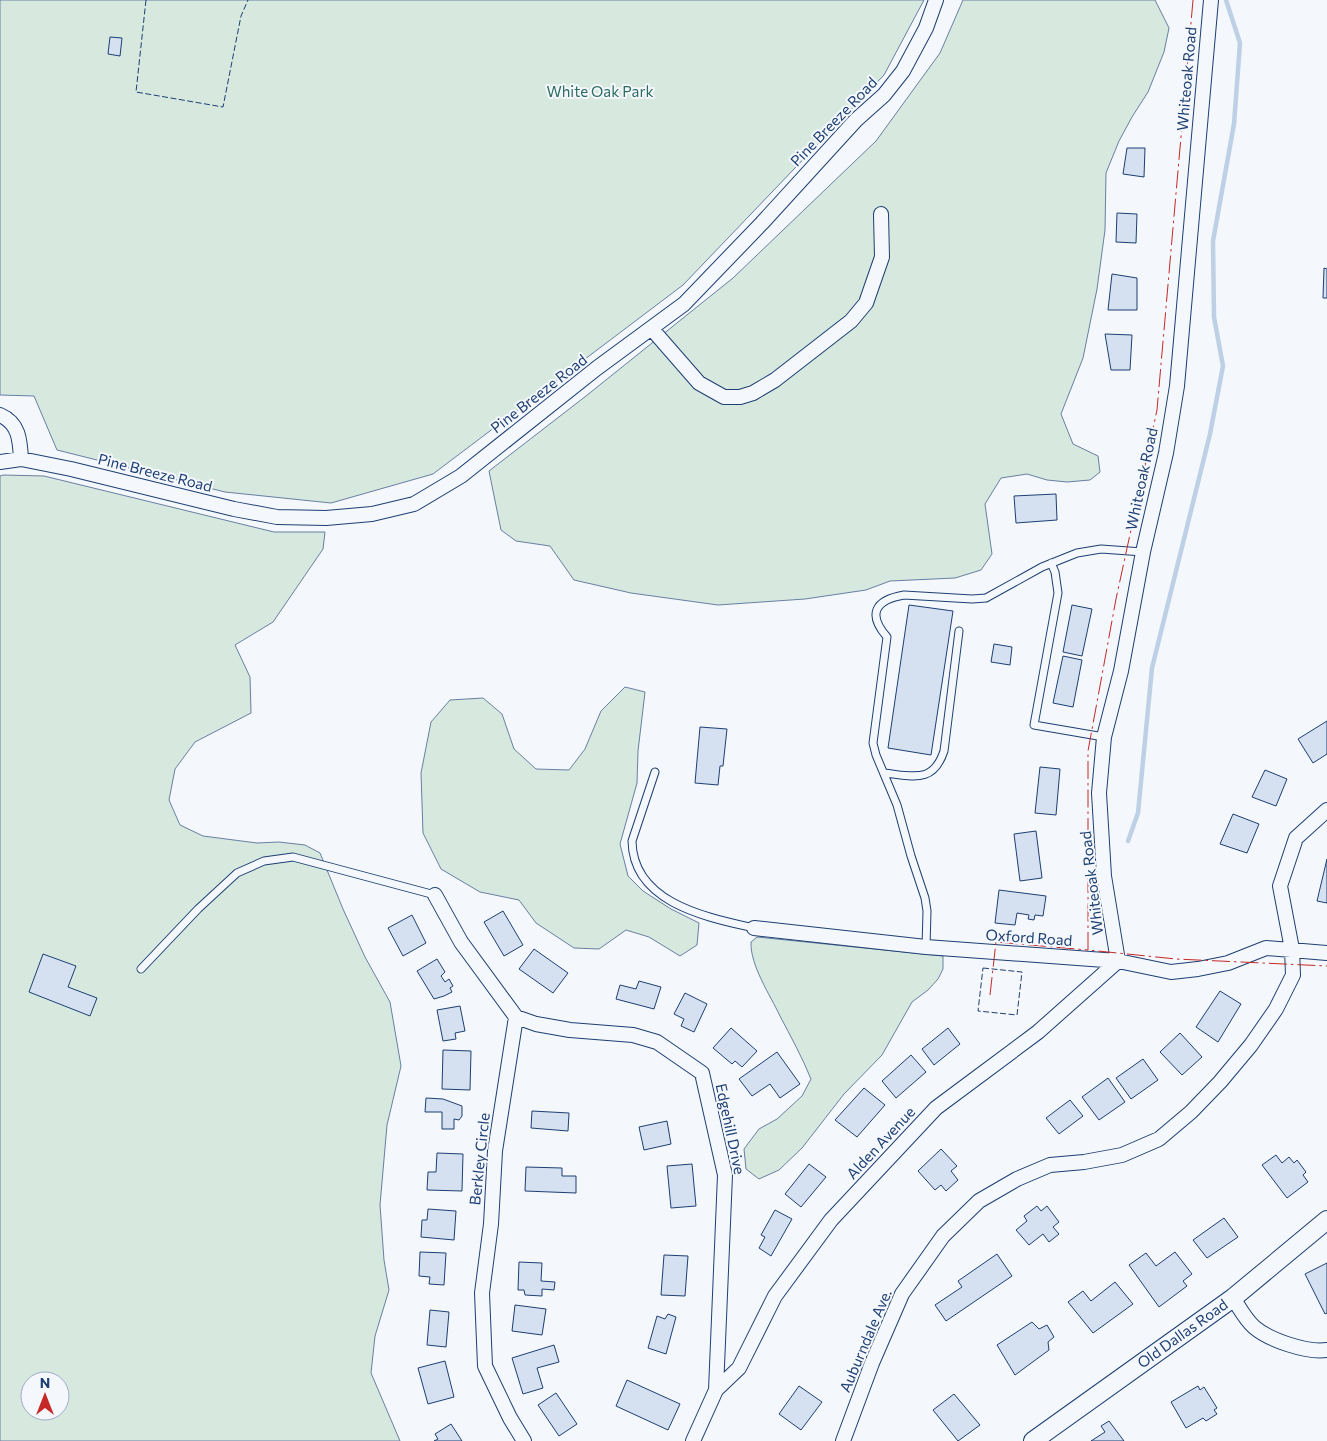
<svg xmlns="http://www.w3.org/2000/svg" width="1327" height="1441" viewBox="0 0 1327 1441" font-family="Commissioner,sans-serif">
  <rect width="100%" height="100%" fill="#f4f7fb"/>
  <!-- green -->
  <path fill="#d7e8df" stroke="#687fa3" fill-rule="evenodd" d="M0,0h924l-40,75 -201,210 -250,189 -102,29 -106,-11 -168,-42 -23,-54 -34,-1z
    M963,0h192l14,28 -5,24 -16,40 -16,25 -13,24 -13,32 -1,57 -8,59 -14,69 -22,56 12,30 25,12 2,16 -10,8 -23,2 -20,-2 -20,-6 -26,4 -16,26 7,50 -11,16 -26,8 -65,3 -24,9 -61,9 -87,6 -87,-12 -57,-13 -24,-34 -34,-5 -15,-11 -12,-59 97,-75 147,-118 143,-137 64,-88z
    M3,475l41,1 230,56h51l-2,17 -50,73 -38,23 15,32 1,36 -56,29 -20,27 -6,31 11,25 23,11 54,7 22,-1 26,3 15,8 23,56 22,48 25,45 11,64 -14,59 -7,80 4,55 5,30 -14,46 -4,37 29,68h-400v-965zM30,1381h30v30h-30z
    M625,687l20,5 -7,59 -1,32 -17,61 8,32 15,15 28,18 28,14 -2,22 -17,11 -31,-19 -23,-7 -27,19 -25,-1 -38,-25 -17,-23 -39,-8 -39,-23 -18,-36 -2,-60 10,-51 19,-22 33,-2 19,16 12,35 22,20 33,1 16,-21 16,-38z
    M757,937l186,19v13l-5,10 -10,11 -16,12 -30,53 -38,39 -42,54 -23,22 -20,9 -13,-10 -2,-20 15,-20 18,-10 25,-23 9,-17c-9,-22 -20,-42 -31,-63 -10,-21 -30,-51 -29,-74z"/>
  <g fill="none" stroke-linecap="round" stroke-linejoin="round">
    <!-- stream -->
    <path stroke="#bed0e5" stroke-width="4.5" d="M1128,841l10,-28 14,-145 58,-234 13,-68 -9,-49 -1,-76 21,-117 6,-81 -14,-43"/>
  </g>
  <!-- building -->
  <path fill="#d5e0f0" stroke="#1d3f73" d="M110,37l12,1 -2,18 -12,-2z
    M1127,148h18l-1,29 -21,-3z
    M1117,213l20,1 -1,29 -20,-1z
    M1324,268l3,1v29h-4z
    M1112,274l25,4v32h-29z
    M1105,334l27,1 -2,35h-19z
    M1056,494l1,26 -41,3 -2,-27z
    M909,605l44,6 -22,144 -43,-7z
    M1072,605l20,4 -10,47 -19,-4z
    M994,644l18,3 -2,18 -19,-3z
    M1063,656l19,4 -9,47 -20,-4z
    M1327,721v33l-14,9 -15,-24z
    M700,727l27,2 -4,37h-3l-2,19 -23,-2z
    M1040,767l20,2 -4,46 -21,-2z
    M1265,770l22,9 -11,27 -24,-9z
    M1233,814l26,10 -12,29 -27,-9z
    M1036,831l6,47 -22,3 -6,-47z
    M1327,859v44l-10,-2z
    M999,890l47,6 -3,20 -8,-1 -1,5 -6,-1 1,-4 -12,-2 -2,12 -20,-2z
    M503,911l20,34 -19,11 -20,-34z
    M412,915l14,28 -23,13 -15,-28z
    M534,949l34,24 -15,20 -34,-24z
    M43,954l33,12 -8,21 29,11 -7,18 -61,-24z
    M437,959l8,13 -4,4 4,6 4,-3 4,7 -3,2 2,4 -8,4 -10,3 -17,-28z
    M639,981l22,6 -7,22 -38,-10 4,-14 16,4z
    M1220,991l21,13 -23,38 -22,-15z
    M685,993l22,11 -13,28 -13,-6 3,-7 -10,-5z
    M460,1006l5,25 -10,2 1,6 -13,2 -6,-31z
    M731,1028l26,23 -15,16 -7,-6 -3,3 -19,-16z
    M948,1028l12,16 -26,21 -12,-16z
    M1180,1033l22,24 -20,18 -22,-23z
    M443,1050l28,1 -1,39 -28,-1z
    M777,1052l23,32 -20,14 -10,-14 -18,12 -13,-17z
    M911,1055l15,17 -30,26 -14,-17z
    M1143,1059l15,21 -27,19 -15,-21z
    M1108,1078l17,24 -26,18 -17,-23z
    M864,1088l21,17 -28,32 -22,-17z
    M426,1098l17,1 19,7v10l-3,4 -5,-1v10h-12v-17h-17z
    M1070,1100l13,16 -24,18 -13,-16z
    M532,1111l37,2 -1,18 -37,-3z
    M667,1121l4,23 -27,6 -5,-23z
    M941,1149l16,17 -6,5 7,9 -12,11 -5,-6 -6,5 -17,-19z
    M437,1153l26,1 -1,37 -35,-1 1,-18h8z
    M1276,1155l6,8 7,-6 5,6 3,-3 9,12 -3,3 5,7 -21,16 -25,-33z
    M692,1164l4,42 -25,2 -4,-42z
    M809,1164l17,13 -25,30 -16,-13z
    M526,1167l36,1v8h14v17l-51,-2z
    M1037,1206l4,5 6,-5 12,16 -6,5 6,7 -10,8 -6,-8 -14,11 -13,-15 11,-9 -3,-5z
    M428,1209l28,2 -2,29 -33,-3 1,-17h5z
    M775,1210l17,9 -21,37 -12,-8 6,-11 -4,-2z
    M1224,1218l14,19 -31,21 -14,-18z
    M420,1252l26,1 -2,32 -15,-1 1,-7 -11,-1z
    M1175,1252l17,22 -9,7 4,5 -28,21 -30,-42 17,-12 10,13z
    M997,1254l15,22 -66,45 -11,-16 27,-18 -4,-6z
    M664,1255l24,1 -3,40 -24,-1z
    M519,1262l23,1 -1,18 14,1 -1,8 -12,-1v7l-17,-1 -1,-5h-6z
    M1327,1263v50l-2,1 -20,-40z
    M1115,1282l18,22 -40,29 -25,-31 15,-11 8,10z
    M515,1305l31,4 -4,26 -30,-4z
    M430,1310l19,2 -3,35 -19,-2z
    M668,1314l8,3 -10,37 -18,-6 9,-32 8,3z
    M1032,1322l7,7 8,-4 7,12 -6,5 1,8 -34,25 -18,-30z
    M554,1345l5,17 -22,6 6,20 -20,6 -11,-36z
    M445,1361l9,36 -26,7 -10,-36z
    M627,1380l53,24 -12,26 -52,-24z
    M799,1386l23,16 -21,28 -22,-16z
    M1198,1386l2,4 4,-3 13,21 -3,2 3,4 -11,7 -3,-3 -17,10 -15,-26z
    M556,1393l21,31 -18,12 -21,-31z
    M954,1394l26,31 -22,16 -25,-31z
    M1109,1421l15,20h-33l14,-9 -4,-6z
    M451,1424l11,17h-28l4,-2 -3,-5z"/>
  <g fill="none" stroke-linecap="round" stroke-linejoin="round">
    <!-- service casing -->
    <g stroke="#1d3f73" stroke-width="9">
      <path id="service" d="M1051,563l4,9 3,21 -24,132 70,12
        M655,772l-23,69c1,62 74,76 122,87
        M884,773c29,3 49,11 60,-22l15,-120
        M926,947l1,-36 -2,-13 -14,-42 -14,-51 -21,-50 -3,-12 14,-106c-20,-23 -12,-37 17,-42l68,4 14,-1 56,-31 35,-14 24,-4 42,3
        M141,969l57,-60 39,-36 27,-12 29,-4 142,38"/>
    </g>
    <!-- minor casing -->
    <g stroke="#1d3f73" stroke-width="16">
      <path id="minor" d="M651,328l48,55 25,14h16l13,-4 22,-13 76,-59 15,-18 16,-46 -1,-43
        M0,415c19,8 20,25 21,44
        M0,462l21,-3 50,10 163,40 43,8 49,1 46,-4 42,-10 47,-28 136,-108 87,-64 78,-81 94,-103 28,-25 19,-24 23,-43 10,-28
        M435,895l26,47 55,75 -21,134 -4,73 -9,69 3,73 25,52 14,23
        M754,928l172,19 192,14 53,11 27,-3 30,-6 38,-15 61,5
        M1118,961l-14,-85 -5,-83 5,-56 17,-66 22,-119 23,-99 11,-67 34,-386
        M516,1017l20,7 34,6 63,5 24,7 45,31 23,102 -9,215 -23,51
        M1233,1298c6,9 12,21 21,29 15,13 53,26 73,23
        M716,1390l23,-22 36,-72 56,-76 105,-112 102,-76 80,-71
        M843,1441l29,-78 30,-69 41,-58 36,-35 38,-22 33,-14 34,-3 38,-7 37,-16 32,-27 29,-30 31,-37 25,-36 17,-34 -1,-26 -12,-63 16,-48 31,-28"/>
    </g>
    <!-- tertiary casing -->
    <g stroke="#1d3f73" stroke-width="20">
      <g id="tertiary">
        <path id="s1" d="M1033,1441l200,-143 94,-78"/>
      </g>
    </g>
    <!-- service -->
    <use href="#service" stroke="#f4f7fb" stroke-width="7"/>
    <!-- minor -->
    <use href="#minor" stroke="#f4f7fb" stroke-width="14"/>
    <!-- tertiary -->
    <use href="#tertiary" stroke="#f4f7fb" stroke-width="18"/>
    <!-- fence -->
    <path stroke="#1d3f73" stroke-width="1" stroke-dasharray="6 2.5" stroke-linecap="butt" d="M146,0l-10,92 87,15 18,-91 7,-16
      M983,968l39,4 -5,43 -39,-4z"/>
    <!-- power -->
    <path stroke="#c62828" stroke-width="1" stroke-dasharray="18 4 2.5 4" stroke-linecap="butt" d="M1193,0l-36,410 -41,189 -28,152v199l88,9 151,7
      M990,995l6,-53 92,8"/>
  </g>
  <g text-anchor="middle" stroke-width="4" stroke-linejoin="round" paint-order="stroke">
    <!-- street labels -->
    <g font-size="15" fill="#1d3f73" stroke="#f4f7fb">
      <text transform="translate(1187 79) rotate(-85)" y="5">Whiteoak Road</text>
      <text transform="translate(834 122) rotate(-46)" y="5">Pine Breeze Road</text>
      <text transform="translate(539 394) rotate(-38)" y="5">Pine Breeze Road</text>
      <text transform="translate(155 473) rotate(14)" y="5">Pine Breeze Road</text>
      <text transform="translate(1142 479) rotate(-78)" y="5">Whiteoak Road</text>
      <text transform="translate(1092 883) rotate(-97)" y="5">Whiteoak Road</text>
      <text transform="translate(1029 938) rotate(4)" y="5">Oxford Road</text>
      <text transform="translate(730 1129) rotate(78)" y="5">Edgehill Drive</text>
      <text transform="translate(881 1143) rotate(-47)" y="5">Alden Avenue</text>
      <text transform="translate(480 1159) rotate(-84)" y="5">Berkley Circle</text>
      <text dy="5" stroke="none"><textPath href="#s1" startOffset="184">Old Dallas Road</textPath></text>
      <text transform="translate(866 1341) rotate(-67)" y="5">Auburndale Ave.</text>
    </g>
    <!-- park labels -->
    <g font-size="15" fill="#2c6c60" stroke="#f4f7fb">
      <text x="600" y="97">White Oak Park</text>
    </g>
  </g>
  <!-- north arrow -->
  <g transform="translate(45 1396)"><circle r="24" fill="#f4f7fb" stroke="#9eadc5"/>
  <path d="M0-4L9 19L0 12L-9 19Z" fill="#c62828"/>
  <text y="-8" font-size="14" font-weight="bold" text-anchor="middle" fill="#1d3f73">N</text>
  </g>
</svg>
